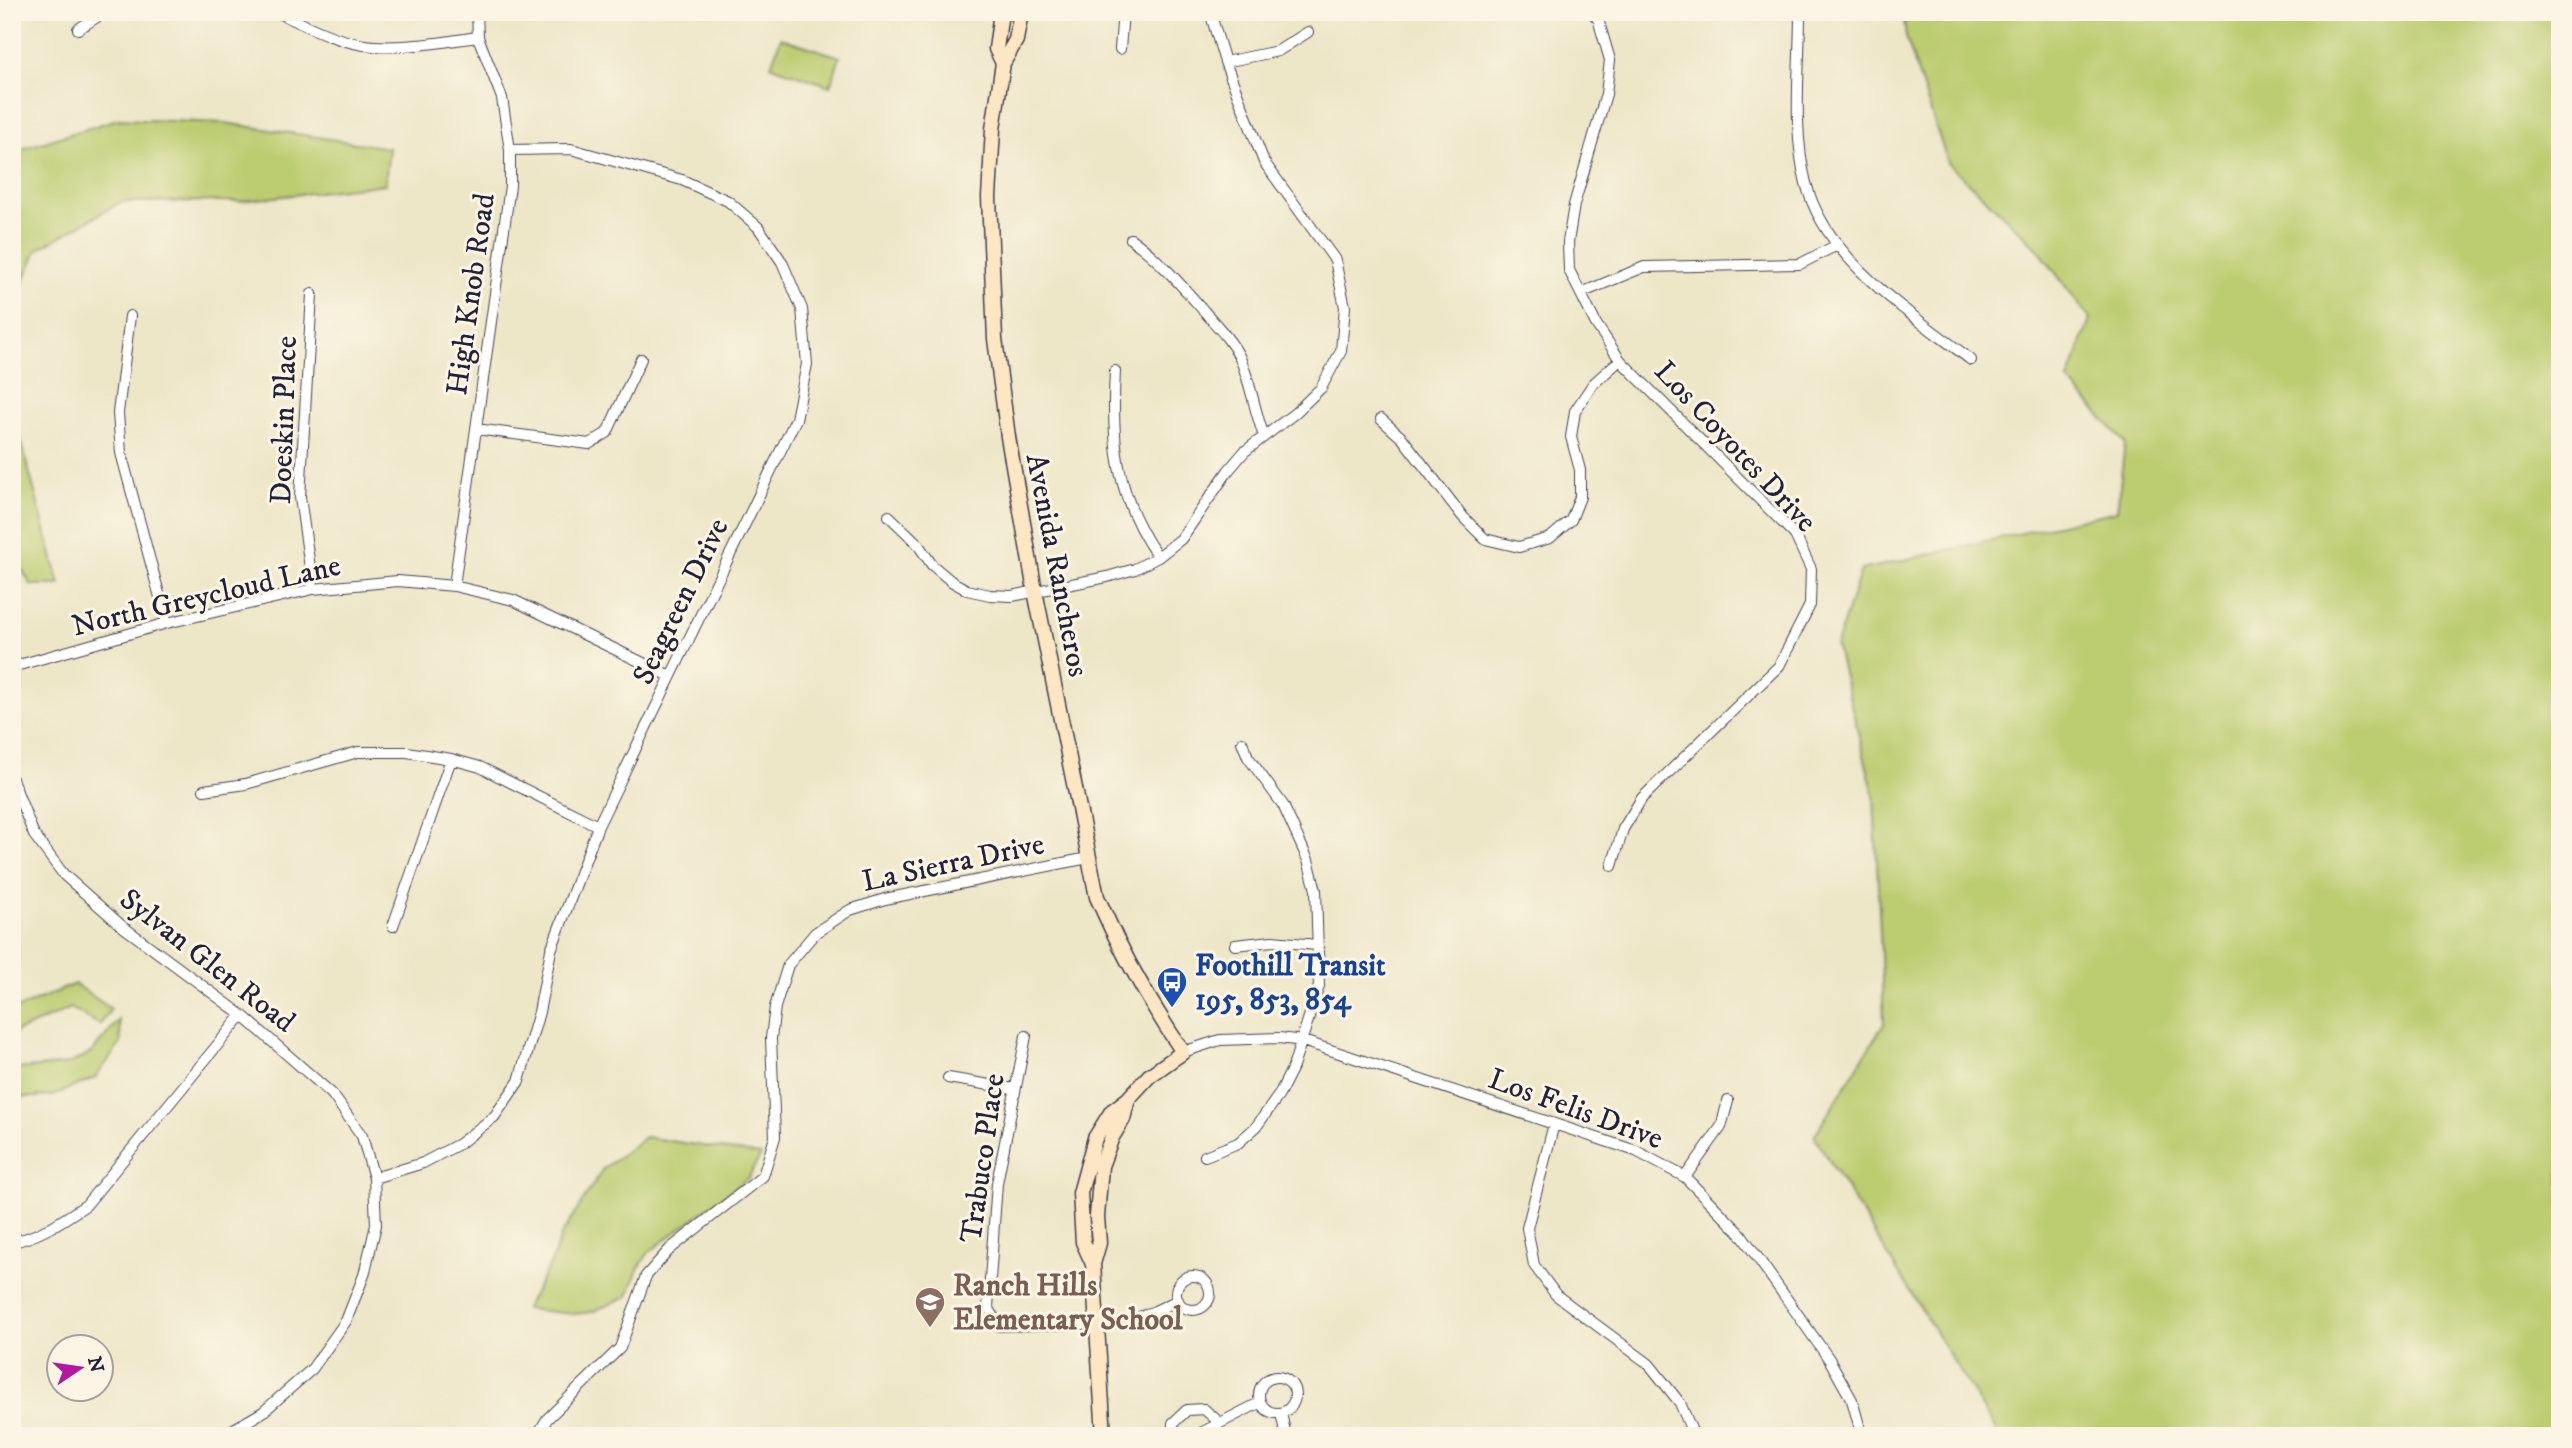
<svg xmlns="http://www.w3.org/2000/svg" width="2572" height="1448" viewBox="0 0 2572 1448" font-family="'IM FELL DW Pica',serif">
  <rect width="100%" height="100%" fill="#fcf5e5"/>
  <filter id="ink" filterUnits="userSpaceOnUse"><feTurbulence type="fractalNoise" baseFrequency=".0143" numOctaves="2"/><feDisplacementMap in="SourceGraphic" scale="14" xChannelSelector="R" yChannelSelector="G"/><feConvolveMatrix kernelMatrix="1 2 1 2 8 2 1 2 1" color-interpolation-filters="sRGB"/></filter>
  <filter id="wash" filterUnits="userSpaceOnUse"><feTurbulence type="fractalNoise" baseFrequency=".00686" numOctaves="4" result="noise"/><feDisplacementMap in="SourceGraphic" scale="28" xChannelSelector="R" yChannelSelector="G"/><feGaussianBlur stdDeviation="1.57" result="paint"/><feColorMatrix in="noise" values="0 0 0 0 0 0 0 0 0 0 0 0 0 0 0 0 0 1.4 0 .05"/><feComposite in="paint" operator="in"/></filter>
  <g filter="url(#wash)">
    <rect width="100%" height="100%" fill="#ede6c7"/>
    <!-- green -->
    <path fill="#bccc6f" stroke="#6f7755" stroke-width="2" d="M1903,12h657v1424h-564v-6l-182,-294 70,-112 -10,-229 -38,-150 25,-75 256,-59 8,-68 -57,-63 22,-61 -53,-71 -89,-85 -42,-126z
      M781,38l59,19 -10,29 -59,-20z
      M118,119l107,4 164,25 -4,36 -143,17 -121,1 -84,48 -25,58v-156z
      M12,408l48,177h-29l-19,-33z
      M75,984l36,25 -11,16 -29,-17 -59,26v-23z
      M119,1020l2,23 -26,35 -43,18 -40,2v-32l5,3 52,-5 23,-12z
      M645,1137l116,18 -12,22 -100,75 -11,17 -10,27 -36,16 -18,2 -49,-5 26,-46 10,-27 42,-67z"/>
  </g>
  <g filter="url(#ink)">
    <g fill="none" stroke-linecap="round" stroke-linejoin="round">
      <!-- minor casing -->
      <g stroke="#403f50" stroke-width="12">
        <path id="minor" d="M277,12c30,14 64,32 97,34 35,2 69,-4 104,-9
          M1592,12l6,7 12,41 -4,34 -32,111 -6,37 1,28 27,54 24,36 175,175 16,34 -1,36 -31,61 -137,132 -19,31 -11,37
          M1800,12c0,56 -8,117 6,171 19,77 106,131 165,177
          M78,29l27,-17
          M1120,49l3,-37
          M1225,62l53,-11 30,-19
          M1131,239c28,20 50,46 73,72 13,15 27,29 36,47 11,25 14,52 24,78
          M1581,293l63,-26 156,-3 37,-19
          M312,294l-12,203 13,92
          M130,316l-12,97 3,40 46,170
          M1115,371c-4,71 1,126 43,186
          M1381,419l22,20 60,78 22,22 34,8 31,-9 21,-18 9,-23v-27l-9,-33 4,-26 18,-27 27,-24
          M476,429l113,15 18,-11 34,-74
          M889,516l28,27 15,22 19,16 16,9 23,5 22,1 95,-19 28,-8 23,-12 23,-18 47,-68 16,-19 51,-39 26,-25 20,-37 4,-44 -10,-47 -71,-98 -39,-100 -15,-50
          M454,586l56,-400v-36l-8,-52 -24,-61 -1,-25
          M12,667l155,-44 146,-34 85,-8 56,5 59,14 157,76
          M12,779l22,56 30,40 58,51 120,89 90,79 30,42 12,42 2,47 -12,50 -18,46 -34,48 -49,43 -41,24
          M204,790l42,-6 112,-32h49l44,7 29,8 118,59
          M393,926l58,-167
          M1235,945l37,-4 45,4
          M1026,1036l-29,147 -9,124 11,19 124,-3 32,-12 23,-11
          M1183,1052l37,-12 59,-2 24,3 333,110 49,26 56,57 88,125 23,41 10,36
          M948,1078l66,11
          M1554,1124l-27,104 7,37 22,30 93,69 31,39 14,33
          M1205,1156l33,-13 18,-16 23,-32 14,-28 26,-81 -3,-96 -8,-30 -25,-55 -35,-48 -6,-15
          M1685,1177l36,-50 7,-26
          M374,1178l49,-15 36,-19 35,-27 25,-36 20,-69 12,-62 47,-124 198,-407 11,-55 -5,-55 -20,-47 -24,-35 -30,-26 -46,-21 -111,-31 -61,1
          M12,1242c28,-5 51,-22 74,-37l156,-190
          M1176 1293a17 17 0 1 1 34 0a17 17 0 1 1-34 0Z
          M1259 1395a18 18 0 1 1 36 0a18 18 0 1 1-36 0Z
          M1281,1413l5,23
          M537,1436l10,-17 73,-71 26,-72 24,-27 93,-73 12,-39 -4,-99 4,-31 13,-42 27,-32 35,-23 35,-11 203,-41
          M1173,1436v-13l14,-13 17,-1 15,13
          M1195,1436l64,-33"/>
      </g>
      <!-- secondary casing -->
      <g stroke="#403f50" stroke-width="17">
        <path id="secondary" d="M1001,12l-5,37 7,14
          M1021,12l-5,28 -13,23 -10,66 -4,68 6,142 13,98 27,154 62,306c24,55 52,105 86,155l-34,24 -21,23 -16,12 -17,27 -15,55 3,49 10,22
          M1104,1436l-11,-172 6,-21 -2,-26 4,-51 11,-29 11,-18 5,-20"/>
      </g>
      <!-- minor -->
      <use href="#minor" stroke="#fff" stroke-width="10"/>
      <!-- secondary -->
      <use href="#secondary" stroke="#fce6c4" stroke-width="14"/>
    </g>
  </g>
  <!-- icons -->
  <defs>
    <g id="bus-pin" transform="scale(1.575)"><path d="M0 17L-7.5 6A9.5 9.5 0 1 1 7.5 6Z" fill="#1a4fb4" stroke="#fcf5e5"/><path d="M-5-6H5V4H4V6H2V4H-2V6H-4V4H-5ZM-3.5-4V0h7V-4ZM-3.5 1.2v1.5H-2V1.2ZM2 1.2v1.5H3.5V1.2Z" fill="#fff"/></g>
    <g id="school-pin" transform="scale(1.575)"><path d="M0 17L-7.5 6A9.5 9.5 0 1 1 7.5 6Z" fill="#8d6e63" stroke="#fcf5e5"/><path d="M0-5L7-2L0 1L-7-2ZM-4 1L0 2.5L4 1V4Q0 6-4 4Z" fill="#fff"/></g>
  </defs>
  <g fill-rule="evenodd">
    <use href="#bus-pin" x="1172" y="982"/>
    <use href="#school-pin" x="930" y="1302"/>
  </g>
  <g text-anchor="middle" stroke-width="6" stroke-linejoin="round" paint-order="stroke">
    <!-- street labels -->
    <g font-size="30" fill="#22223b" stroke="#fcf5e5">
      <text transform="translate(470 294) rotate(-82)" y="10">High Knob Road</text>
      <text transform="translate(283 420) rotate(-88)" y="10">Doeskin Place</text>
      <text transform="translate(1736 446) rotate(47)" y="10">Los Coyotes Drive</text>
      <text transform="translate(1058 565) rotate(79)" y="10">Avenida Rancheros</text>
      <text transform="translate(206 595) rotate(-13)" y="10">North Greycloud Lane</text>
      <text transform="translate(680 601) rotate(-64)" y="10">Seagreen Drive</text>
      <text transform="translate(953 862) rotate(-12)" y="10">La Sierra Drive</text>
      <text transform="translate(208 960) rotate(38)" y="10">Sylvan Glen Road</text>
      <text transform="translate(1576 1108) rotate(20)" y="10">Los Felis Drive</text>
      <text transform="translate(982 1158) rotate(-82)" y="10">Trabuco Place</text>
    </g>
    <!-- transit labels -->
    <g font-size="30" font-weight="bold" fill="#164399" stroke="#fcf5e5" text-anchor="start">
      <text x="1195" y="975">Foothill Transit<tspan x="1195" dy="34">195, 853, 854</tspan></text>
    </g>
    <!-- education labels -->
    <g font-size="30" font-weight="bold" fill="#785e54" stroke="#fcf5e5" text-anchor="start">
      <text x="953" y="1295">Ranch Hills<tspan x="953" dy="34">Elementary School</tspan></text>
    </g>
  </g>
  <!-- margin -->
  <rect width="2572" height="1448" fill="none" stroke="#fcf5e5" stroke-width="42"/>
  <!-- north arrow -->
  <g transform="translate(80 1368) rotate(77)"><circle r="33" fill="#fcf5e5" stroke="#a5a1a1" stroke-width="2"/>
  <path d="M0-5L12 26L0 18L-12 26Z" fill="#b5179e"/>
  <text y="-10" font-size="19" font-weight="bold" text-anchor="middle" fill="#22223b">N</text>
  </g>
</svg>
